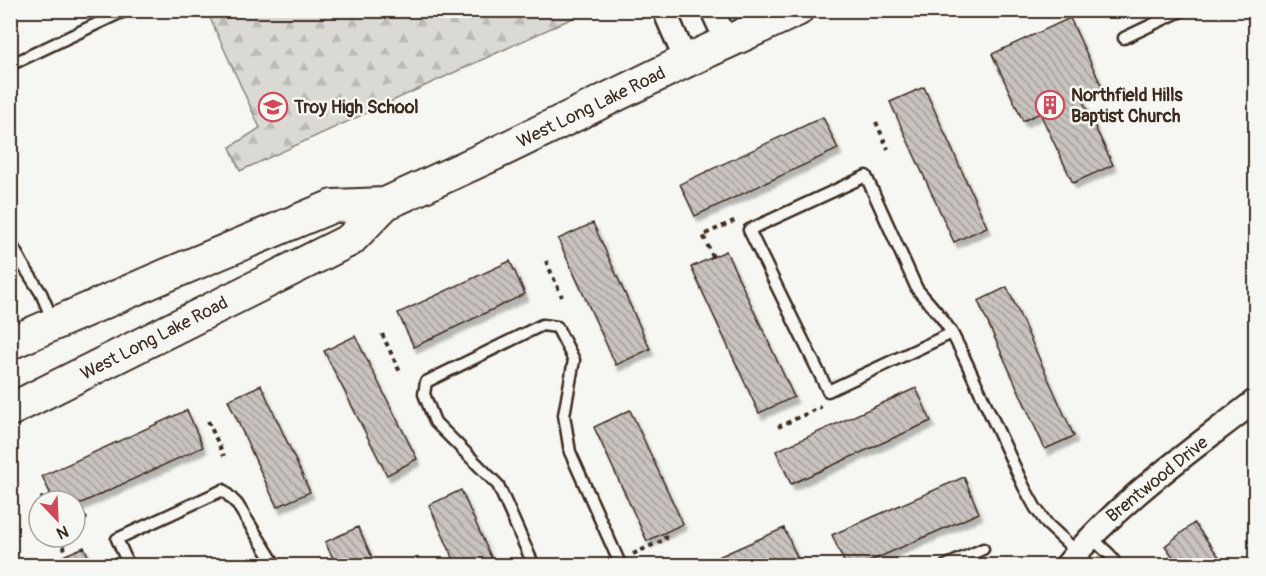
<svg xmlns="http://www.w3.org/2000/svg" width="1266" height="576" viewBox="0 0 1266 576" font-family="Pangolin,sans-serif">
  <defs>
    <pattern id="forest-firs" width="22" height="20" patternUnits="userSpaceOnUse" patternTransform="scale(1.5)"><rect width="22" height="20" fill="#dad9d3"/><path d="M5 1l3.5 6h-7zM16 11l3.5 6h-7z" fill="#bcbab5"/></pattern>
    <pattern id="building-back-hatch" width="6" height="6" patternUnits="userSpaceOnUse" patternTransform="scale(1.5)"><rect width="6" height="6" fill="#c8c3be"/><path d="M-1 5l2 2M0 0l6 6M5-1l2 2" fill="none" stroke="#a49f9a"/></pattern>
    <filter id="shadow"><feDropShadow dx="3.5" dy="6" stdDeviation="1.5" flood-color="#0004"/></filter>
  </defs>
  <rect width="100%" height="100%" fill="#f6f6f2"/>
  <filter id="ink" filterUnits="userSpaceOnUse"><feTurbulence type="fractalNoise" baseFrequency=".0167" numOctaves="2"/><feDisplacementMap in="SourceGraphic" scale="12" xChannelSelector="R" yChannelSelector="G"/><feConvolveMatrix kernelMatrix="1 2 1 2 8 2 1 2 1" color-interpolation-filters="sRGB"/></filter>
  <g filter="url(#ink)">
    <!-- forest -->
    <path fill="url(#forest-firs)" stroke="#8a8278" stroke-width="1.5" d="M231,11v-1l357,1 -348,160 -10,-24 30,-19 -50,-110z"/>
    <!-- building -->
    <path fill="url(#building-back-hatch)" stroke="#3b2a1e" stroke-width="1.5" filter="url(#shadow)" d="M1070,18l32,69 -21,10 32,68 -40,18 -33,-70 -17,8 -31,-67z
      M924,87l63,140 -33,15 -64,-140z
      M823,117l15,32 -143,67 -15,-32z
      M593,223l57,126 -34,16 -58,-126z
      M726,251l68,146 -35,16 -68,-146z
      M510,261l15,33 -111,53 -16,-34z
      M1007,287l67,149 -29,13 -67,-148z
      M355,336l62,123 -30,16 -63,-124z
      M261,385l49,107 -33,15 -49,-107z
      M916,388l15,33 -140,63 -15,-33z
      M187,410l16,37 -128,59v-5h-21l-12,-25z
      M630,410l53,114 -36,17 -53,-114z
      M964,477l15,36 -120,53h-13l-14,-31z
      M461,490l34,76h-38l-28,-61z
      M1194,523l32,43h-46l-15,-20z
      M358,527l18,39h-39l-12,-24z
      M784,528l17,38h-103z
      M84,547l9,19h-43l-1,-4z"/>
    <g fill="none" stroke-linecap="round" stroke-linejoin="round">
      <!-- service casing -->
      <g stroke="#3b2a1e" stroke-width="15">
        <path id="service" d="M1124,38l59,-28
          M10,65l116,-55
          M10,242l13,23 18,28 12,28
          M952,333l-124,58 -79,-161 117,-54 51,113 24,28 11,16 11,22 61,132 11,20 12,17 30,28
          M1091,537l19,18 7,11
          M129,566l-12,-27 106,-49 14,14 39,62
          M534,566l-36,-81 -63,-63 -11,-28 2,-12 116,-57 15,2 17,33 -10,55 6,37 51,114
          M945,566l38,-17"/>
      </g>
      <!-- minor casing -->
      <g stroke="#3b2a1e" stroke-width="27">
        <path id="minor" d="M664,10l22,51
          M712,10l15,32
          M1066,566c53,-66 124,-114 190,-166"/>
      </g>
      <!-- secondary casing -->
      <g stroke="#3b2a1e" stroke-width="36">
        <path id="secondary" d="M10,343l157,-68 166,-69 52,-2
          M10,410l340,-170 35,-36 107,-49 194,-94 111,-51"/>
      </g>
      <!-- path -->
      <path stroke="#3b2a1e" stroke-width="4" stroke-dasharray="4.5 4.5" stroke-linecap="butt" d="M876,122l12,27
        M713,257l-10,-22 33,-15
        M546,261l16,36
        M382,334l18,38
        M208,421l16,35
        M778,427l43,-20
        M43,501l-1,-3 9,-3
        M75,523l13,-6
        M60,537l7,18
        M633,554l33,-15 -2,-6"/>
      <!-- service -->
      <use href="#service" stroke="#f6f6f2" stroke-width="10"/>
      <!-- minor -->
      <use href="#minor" stroke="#f6f6f2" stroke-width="22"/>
      <!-- secondary -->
      <use href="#secondary" stroke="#f6f6f2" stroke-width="32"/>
    </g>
  </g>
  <!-- icons -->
  <defs>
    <g id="building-ring" transform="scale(1.5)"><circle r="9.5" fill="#f6f6f2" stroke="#d1495b" stroke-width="1.5"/><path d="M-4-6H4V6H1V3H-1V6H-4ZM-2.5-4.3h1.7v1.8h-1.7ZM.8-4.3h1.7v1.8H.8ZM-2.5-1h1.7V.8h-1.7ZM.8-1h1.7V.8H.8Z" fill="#d1495b"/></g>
    <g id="school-ring" transform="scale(1.5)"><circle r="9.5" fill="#f6f6f2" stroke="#d1495b" stroke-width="1.5"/><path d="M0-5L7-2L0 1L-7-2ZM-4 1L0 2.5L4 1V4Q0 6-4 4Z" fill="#d1495b"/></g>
  </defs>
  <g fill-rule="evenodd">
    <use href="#building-ring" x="1050" y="105"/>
    <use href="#school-ring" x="273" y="107"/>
  </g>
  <g text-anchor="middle" stroke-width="5" stroke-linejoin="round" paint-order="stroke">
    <!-- poi labels -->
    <g font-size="18" font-weight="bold" fill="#3b2a1e" stroke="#f6f6f2" text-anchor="start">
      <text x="1071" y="101">Northfield Hills<tspan x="1071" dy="21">Baptist Church</tspan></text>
      <text x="294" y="113">Troy High School</text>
    </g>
    <!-- street labels -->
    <g font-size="18" fill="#3b2a1e" stroke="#f6f6f2">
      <text transform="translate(591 107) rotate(-26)" y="6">West Long Lake Road</text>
      <text transform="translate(154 338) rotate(-27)" y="6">West Long Lake Road</text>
      <text transform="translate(1157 479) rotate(-39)" y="6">Brentwood Drive</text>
    </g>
  </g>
  <!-- margin -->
  <rect width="1266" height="576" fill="none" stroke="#f6f6f2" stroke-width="36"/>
  <rect x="18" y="18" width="1230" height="540" fill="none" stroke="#3b2a1e" stroke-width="2" filter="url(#ink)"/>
  <!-- north arrow -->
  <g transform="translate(57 519) rotate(157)"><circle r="28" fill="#f6f6f2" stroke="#aba49d" stroke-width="1.5"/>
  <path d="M0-4.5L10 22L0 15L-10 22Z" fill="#d1495b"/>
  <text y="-9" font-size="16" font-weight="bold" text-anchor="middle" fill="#3b2a1e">N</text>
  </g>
</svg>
